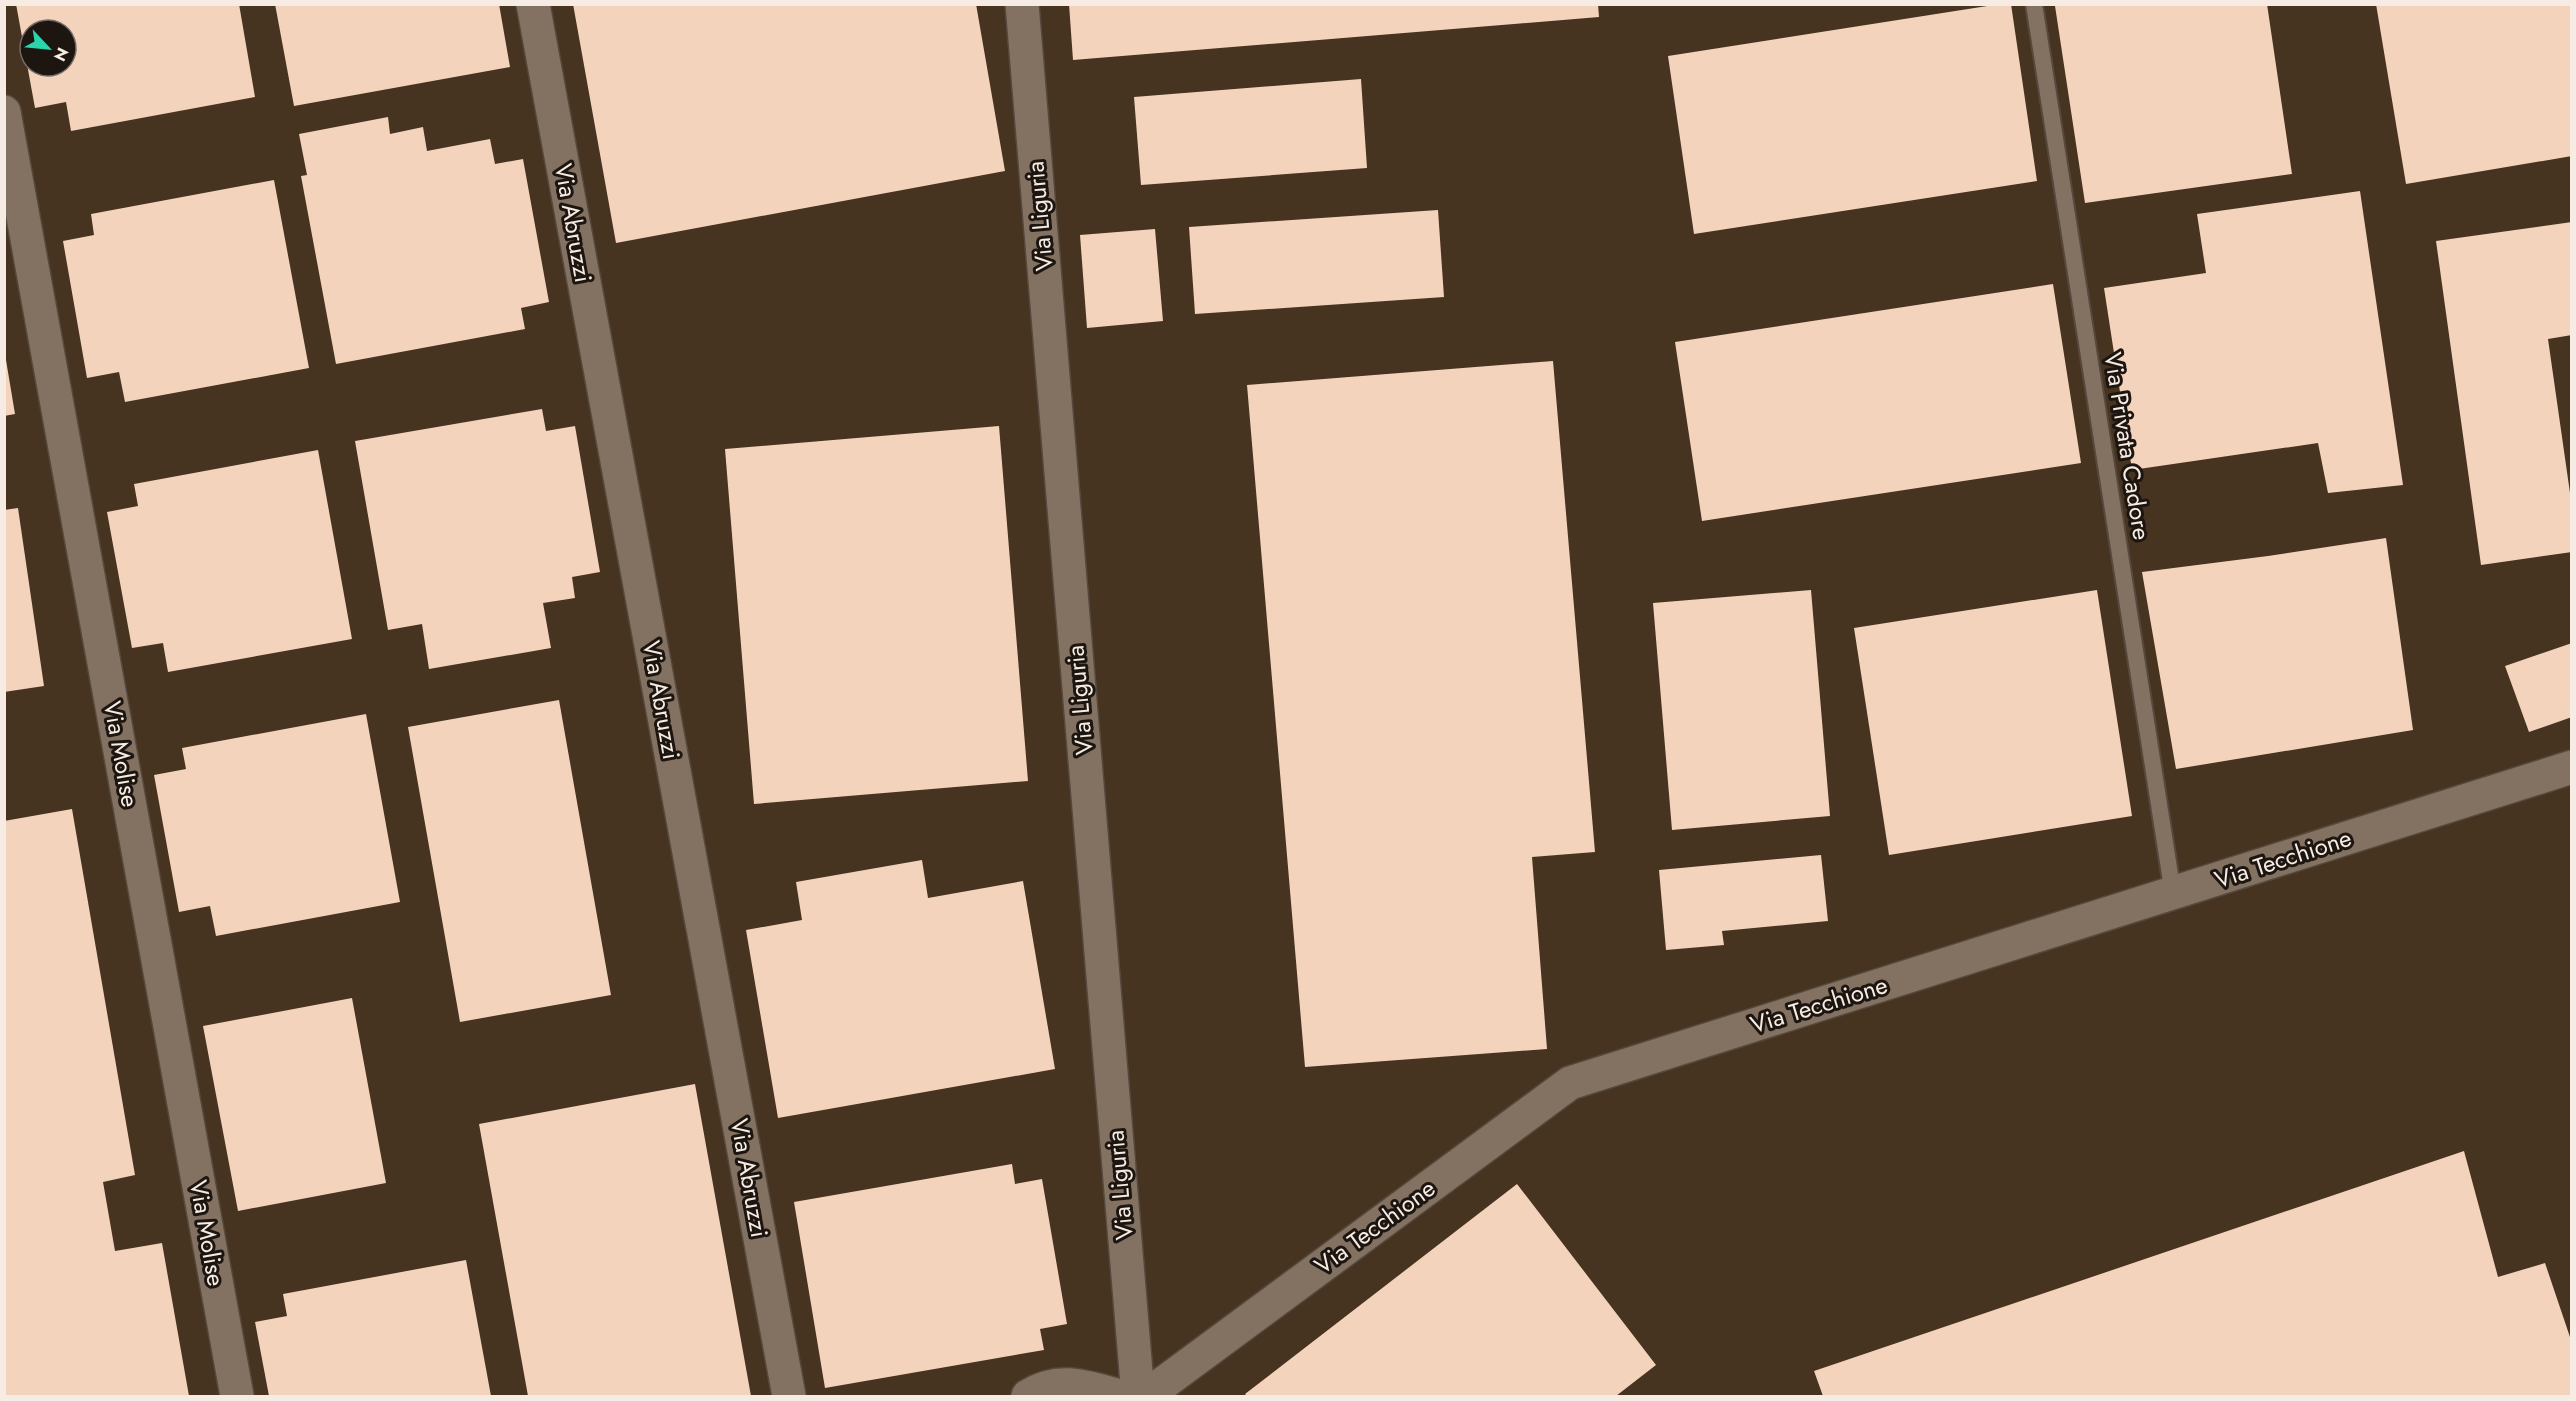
<svg xmlns="http://www.w3.org/2000/svg" width="2576" height="1401" viewBox="0 0 2576 1401" font-family="Jost,sans-serif">
  <rect width="100%" height="100%" fill="#3b2c1f"/>
  <!-- built -->
  <path fill="#463320" fill-rule="evenodd" d="M5,5h2566v1391h-2566zM30,30h36v36h-36z"/>
  <!-- building -->
  <path fill="#f4d3bd" fill-rule="evenodd" d="M16,4h223l16,93 -184,34 -5,-29 -31,6zM30,30h36v36h-36z
    M275,4h224l11,63 -216,39z
    M573,4h403l29,167 -389,72z
    M1069,4h529l1,13 -526,43z
    M2000,4h11l26,177 -343,53 -26,-178z
    M2074,4h193l25,170 -207,29 -30,-197z
    M2376,4h196v152l-166,28z
    M1361,79l6,89 -226,17 -7,-88z
    M388,117l2,17 33,-7 4,24 63,-12 5,25 28,-5 26,143 -28,6 4,21 -189,35 -35,-188 6,-1 -8,-41z
    M274,180l35,188 -184,34 -6,-30 -32,6 -24,-137 31,-6 -3,-21z
    M2360,191l43,294 -75,8 -10,-50 -186,27 -28,-182 102,-15 -9,-59z
    M1438,210l6,87 -249,17 -6,-87z
    M2572,222v113l-24,4 24,168v45l-91,13 -45,-324z
    M1155,229l8,92 -76,7 -7,-93z
    M2053,284l28,179 -379,58 -27,-179z
    M6,360l9,54 -11,2v-55z
    M1553,361l42,491 -63,5 15,192 -242,18 -58,-682z
    M542,409l4,22 29,-5 25,146 -28,5 3,21 -32,5 8,45 -122,21 -7,-45 -34,6 -33,-189z
    M999,426l29,355 -274,23 -29,-355z
    M318,450l34,189 -184,33 -5,-29 -31,5 -25,-136 31,-6 -4,-22z
    M18,508l26,178 -40,6v-182z
    M2386,538l27,192 -237,39 -34,-197 126,-16z
    M1811,590l19,226 -158,14 -19,-227z
    M2097,590l35,226 -243,39 -35,-227z
    M2572,643v74l-43,15 -24,-66z
    M559,700l52,295 -151,27 -52,-295z
    M366,714l34,188 -184,34 -6,-30 -31,6 -25,-137 32,-6 -4,-21z
    M72,809l63,366 -32,7 12,69 47,-8 27,153h-185v-575z
    M1821,855l7,66 -106,10 2,14 -58,5 -7,-80z
    M922,860l6,38 95,-17 32,188 -277,49 -32,-188 56,-10 -6,-38z
    M352,998l34,185 -148,28 -35,-185z
    M695,1084l56,312h-223l-49,-272z
    M2464,1151l34,126 47,-14 27,80v53h-749l-9,-25z
    M1012,1164l3,20 27,-5 25,145 -27,5 4,21 -219,38 -31,-186z
    M1517,1184l139,181 -40,31h-369l-2,-2z
    M466,1260l25,136h-222l-14,-74 32,-6 -4,-22z"/>
  <g fill="none" stroke-linecap="round" stroke-linejoin="round">
    <!-- lane casing -->
    <g stroke="#55483c" stroke-width="20">
      <path id="lane" d="M2034,4l139,890"/>
    </g>
    <!-- street casing -->
    <g stroke="#55483c" stroke-width="36">
      <path id="street" d="M533,4l256,1392
        M1022,4l116,1392
        M4,112l233,1284
        M1028,1396c32,-20 58,-9 92,0
        M1146,1396l424,-313 1002,-316"/>
    </g>
    <!-- lane -->
    <use href="#lane" stroke="#837262" stroke-width="16"/>
    <!-- street -->
    <use href="#street" stroke="#837262" stroke-width="33"/>
  </g>
  <g text-anchor="middle" stroke-width="6" stroke-linejoin="round" paint-order="stroke">
    <!-- street labels -->
    <g font-size="24" fill="#f6ece4" stroke="#1d1610">
      <text transform="translate(1040 216) rotate(-95)" y="8">Via Liguria</text>
      <text transform="translate(573 223) rotate(80)" y="8">Via Abruzzi</text>
      <text transform="translate(2127 446) rotate(81)" y="8">Via Privata Cadore</text>
      <text transform="translate(661 700) rotate(80)" y="8">Via Abruzzi</text>
      <text transform="translate(1080 700) rotate(-95)" y="8">Via Liguria</text>
      <text transform="translate(121 754) rotate(80)" y="8">Via Molise</text>
      <text transform="translate(2283 859) rotate(-18)" y="8">Via Tecchione</text>
      <text transform="translate(1819 1005) rotate(-17)" y="8">Via Tecchione</text>
      <text transform="translate(749 1178) rotate(80)" y="8">Via Abruzzi</text>
      <text transform="translate(1120 1185) rotate(-95)" y="8">Via Liguria</text>
      <text transform="translate(1375 1227) rotate(-36)" y="8">Via Tecchione</text>
      <text transform="translate(207 1233) rotate(80)" y="8">Via Molise</text>
    </g>
  </g>
  <!-- border -->
  <rect width="2576" height="1401" fill="none" stroke="#f6ece4" stroke-width="12"/>
  <!-- north arrow -->
  <g transform="translate(48 48) rotate(116)"><circle r="28" fill="#1d1610" stroke="#746c65" stroke-width="1.5"/>
  <path d="M0-4.5L10 22L0 15L-10 22Z" fill="#2ad5ac"/>
  <text y="-9" font-size="16" font-weight="bold" text-anchor="middle" fill="#f6ece4">N</text>
  </g>
</svg>
